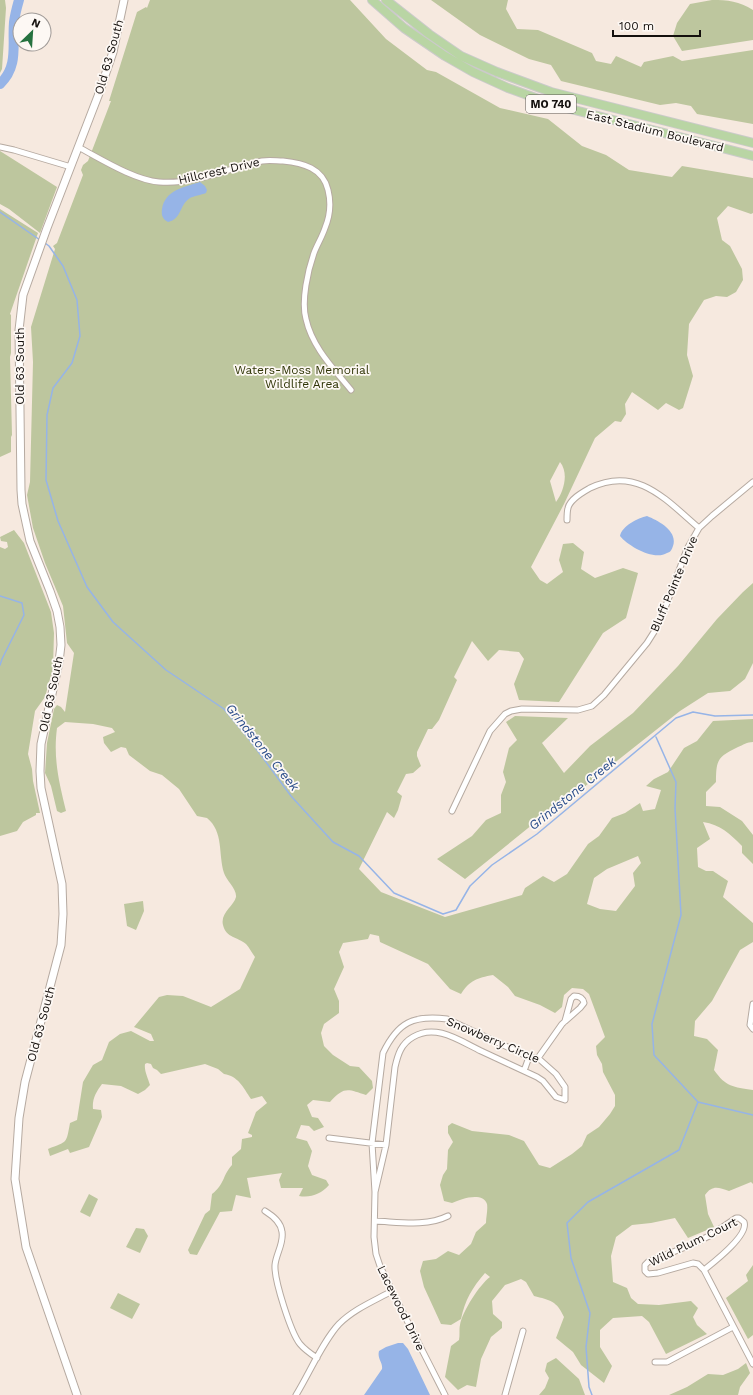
<svg xmlns="http://www.w3.org/2000/svg" width="753" height="1395" viewBox="0 0 753 1395" font-family="'Work Sans',sans-serif">
  <rect width="100%" height="100%" fill="#f6e9df"/>
  <!-- green -->
  <path fill="#bdc69e" fill-rule="evenodd" d="M0,0h5l1,8 -4,61 -2,4z
    M150,0h200l36,39 41,31 9,2 64,36 48,11 34,27 24,9 23,15 43,7 10,-11 71,12v35l-2,1 -23,-8 -11,12 5,22 8,6 12,23 1,11 -7,12 -9,5 -11,-1 -12,4 -15,24 -2,31 6,21 -10,32 -4,2 -13,-7 -8,7 -26,-18 -7,12 1,10 -5,8 -6,-1 -20,17 -31,66 -33,63 9,13 7,4 16,-12 -4,-12 4,-16 10,-1 11,9 -3,17 14,9 28,-10 15,5 -12,45 -23,15 -44,69 -40,-2 -5,-16 10,-25 -5,-7 -20,-2 -11,11 -16,-20 -18,36 3,3 -18,40 -7,9h-4l-11,23v4l4,10 -8,7 -7,1 -9,18 5,4 -4,14 -4,8 -7,-6 -28,57 22,23 64,25 77,-22 3,-7 18,-12 11,6 13,-8 21,-30 11,-8 13,-18 13,-5 15,-10 3,8 12,-2 6,-19 -15,-4 8,-7 14,-7 16,-24 13,-7 16,-20 40,-2v23c-6,0 -10,3 -15,5 -20,10 -22,12 -22,35l-10,10v14l14,1 22,14 11,14v29l-11,-11v-7c-13,-13 -21,-21 -39,-24l7,17 -13,9 1,19 8,4h7l15,10 -5,16 30,26v19l-13,8 -28,51 -17,20 -1,15 13,3 11,11 -4,20c12,17 19,17 39,20v94l-2,-2 -22,9c-11,-4 -17,-6 -24,4l3,19 6,13 -26,11 -13,-20 -24,5 -19,2 -16,12 -5,19 2,26 14,6 4,10 7,6 21,1 32,-4 7,7 -5,9 4,8 10,9 -41,20 -17,-32 -7,-6 -29,2 -13,12v17l12,19 -8,17 -23,-18 -8,-13 -17,-14 8,-21c-7,-16 -14,-17 -30,-21l-8,-14 -5,-3 -16,6 -13,16 1,13 9,8v6l-11,9 -10,22 -5,28 -9,-2 -9,5 -13,-13 6,-31 8,-6c1,-5 0,-11 1,-15 2,-13 20,-41 30,-48l-5,-4c-13,15 -20,27 -24,46l-10,6 -10,-1 -17,-37 -4,-16 3,-10 13,-2 12,-8 11,4 12,-11 5,-12 10,-9c0,-6 2,-13 1,-19 -4,-13 -27,-5 -35,-1l-8,-2 -4,-16 3,-10 4,-6 1,-19 5,-8 -5,-9v-7l4,-3 20,8 37,4 15,6 15,24 11,3 22,-14 10,-8 5,-11 12,-8 11,-13 5,-8v-11l-12,-23 -1,-8 -5,-9 -1,-9 9,-9 -16,-43 -6,-5 -11,-1 -8,7 -2,12 -7,6 -15,-8 -25,-9 -7,-9 -15,-12c-16,3 -23,5 -32,19l-11,-5 -22,-25 -48,-22 -1,-6 -9,-2 -2,5 -25,4 -4,9 5,15 -10,22 5,12v12l-15,11 -3,9 3,13 9,9 17,11 9,1 13,14 1,7 -7,7c-18,-6 -22,-9 -36,7l-17,-2 -6,5 5,12 6,1 6,9 -10,4 -5,-5 -8,-1 -5,13 11,3 5,10 -4,15 4,9 14,5 3,5c-8,9 -18,13 -30,11l4,-8h-22l-2,-8 3,-7 -35,5 4,20 -15,-3 -4,16 -12,1 -23,43 -7,-1 -2,-4 17,-36 5,-4 2,-16c13,-10 10,-18 20,-29v-8l9,-8 1,-10 10,-2v-2l-4,-2 8,-21 11,-9 -5,-7 -11,3c-8,-12 -13,-23 -27,-25l-6,-5 -13,-5 -44,10 -4,-4 -4,-2 -2,-4 -4,-1 -2,1c-1,7 3,14 5,21l-5,5 -7,4 -17,-8 -19,-2c-6,8 -10,15 -9,25l8,1 1,7 -13,30 -19,6 -2,-4 -18,7 -2,-7c20,-8 18,-5 22,-26l7,-3 6,-38 10,-17 9,-5 7,-18 11,-8 11,-3 19,10h4l-3,-7 -17,-7 25,-30 8,-2 16,1 28,11 29,-18 15,-32c-3,-4 -6,-10 -9,-13 -8,-7 -20,-6 -23,-19 -3,-12 11,-19 13,-28 1,-8 -10,-17 -12,-24 -6,-19 0,-41 -17,-55l-10,-2 -18,-27 -17,-14 -12,-4 -21,-16 -3,-7 -5,-1 -10,5 -7,-9 -1,-6 12,-5 -3,-4 -19,-4 -28,-2 -8,6c-4,30 2,54 9,83l-5,2 -4,-2 -6,-25 -6,-13 2,-30 7,-34 3,-4 4,2 4,5 9,-59 -7,-10 -4,-37 -18,-43 -12,-35 -6,-33 3,-13 3,-120 -2,-35 24,-78 -2,-3 4,-3 26,-68 -2,-5 2,-5 5,-4 23,-60h-2l28,-89 9,-5 1,1zM560,462c9,11 4,29 -4,40l-6,-21zM638,856l3,7 -8,10 2,13 -19,25 -16,-2 -13,-5 7,-26 13,-9z
    M431,0h77l-2,9 11,20 21,1 54,23 4,8 15,3 5,-8 25,11 3,-5 29,-6 9,5 71,-11v74l-56,-10 -6,-8 -15,-3 -16,2 -99,-24 -10,-16 -22,-6 -49,-24z
    M712,0c16,0 27,1 41,10v30l-71,11 -9,-15 4,-13 13,-19z
    M0,151l57,36 -17,46 -31,-24 -9,-5z
    M0,209l38,24 -28,81 1,1v38l-1,4 2,78 -1,2v15l-11,5z
    M14,530l10,13 27,69 3,21 -1,35 -8,29 -10,14 -7,43 4,15 1,12 7,32h-4v2l-13,7 -6,9 -17,5v-289l5,2 3,-2 -1,-5 -6,-1 -1,-4z
    M753,583v80l-8,16 -15,12 -22,2 -28,18 -120,95 -17,10 -78,63 -28,-20 35,-23 14,-16 15,-7v-18l5,-13 -3,-10 6,-24 8,-8 -11,-18 9,-6 53,2 -26,25 22,30 26,-27 43,-33 45,-47 39,-47 26,-27z
    M143,901l1,10 -8,19 -9,-4 -3,-22z
    M89,1194l9,5 -8,18 -10,-5z
    M136,1228l8,1 4,7 -8,17 -14,-6z
    M753,1265v70l-5,4 -22,-41 22,-17 -2,-6z
    M118,1293l22,11 -8,15 -22,-11z
    M556,1358l23,21 6,16h-46l6,-7 4,-10 -4,-7 2,-8z
    M746,1363l4,10 -10,14 -2,8h-69l18,-8 21,-13 15,1 15,-6z"/>
  <!-- water -->
  <path fill="#96b4e7" d="M200,182l5,4 2,4 -1,3c-5,2 -12,3 -16,5 -11,7 -8,21 -22,24 -5,-3 -7,-6 -6,-13 3,-19 22,-22 38,-27z
    M647,516c12,5 31,15 26,30 -1,3 -2,6 -6,7 -13,8 -39,-7 -47,-17 2,-10 18,-18 27,-20z
    M398,1343h5l5,6 22,46h-66l18,-26c1,-7 -5,-10 -3,-18l7,-4z"/>
  <g fill="none" stroke-linecap="round" stroke-linejoin="round">
    <!-- stream -->
    <path stroke="#96b4e7" stroke-width="1.5" d="M0,212l40,28
      M45,243l4,3 14,20 14,34 3,36 -8,27 -19,25 -6,27 -1,65 12,41 29,66 26,35 53,48 58,39 25,30 42,57 42,46 26,14 35,37 49,21 13,-4 14,-24 22,-21 45,-31 139,-116 17,-6 22,4 38,-1
      M0,596l22,7 2,12 -22,44 -2,6
      M698,1102l55,13
      M592,1395l-3,-8 -3,-40 4,-34 -19,-55 -4,-35 21,-21 91,-52 19,-48 -44,-47 -2,-31 29,-109 -6,-107 1,-26 -20,-45"/>
    <!-- river -->
    <path stroke="#96b4e7" stroke-width="10" d="M0,84c19,-18 12,-40 14,-62 1,-8 3,-15 5,-22"/>
    <!-- street casing -->
    <g stroke="#b6aaa1" stroke-width="7">
      <path id="street" d="M0,147l14,3 57,17
        M78,147c23,12 56,33 81,35 36,3 69,-14 103,-21 7,-1 15,0 21,0 20,2 40,7 45,29 3,12 2,26 -3,38 -3,9 -8,17 -11,25 -6,17 -13,48 -8,66 6,28 28,50 45,71
        M567,520c0,-4 0,-8 1,-12 2,-9 15,-16 22,-20 47,-23 76,12 109,40
        M452,811l38,-80 15,-17 6,-3 11,-2 56,1 14,-4 12,-11 43,-52 7,-11 8,-16 25,-67 12,-21 13,-12 41,-34
        M753,1004l-3,21 3,4
        M538,1058l24,-34 18,-16 4,-5c-1,-5 -5,-7 -10,-7l-3,3 -6,22
        M524,1071l5,-14
        M329,1138l57,7
        M375,1192l11,-47 9,-78c3,-13 6,-23 18,-30 23,-14 47,4 68,14 19,9 37,17 56,26l6,4 13,16 9,3v-13l-9,-13 -18,-16 -9,-1 -82,-38c-34,-4 -49,3 -64,34l-11,90 3,49 -1,45 2,17 4,12 12,25 53,104
        M265,1211c8,5 16,11 17,21 2,11 -6,22 -7,33 -1,15 16,68 25,79 5,6 11,10 17,14
        M736,1218h3l5,4c5,13 -30,40 -40,48l-6,-6 -5,-1 -35,10 -10,1 -3,-3v-6l3,-3 45,-18 18,-9z
        M375,1221c24,1 51,6 73,-5
        M704,1270l49,94
        M655,1362h12l66,-35
        M296,1395c13,-21 27,-54 43,-71 15,-15 35,-23 53,-33
        M505,1395l18,-64"/>
    </g>
    <!-- secondary casing -->
    <g stroke="#b6aaa1" stroke-width="9">
      <path id="secondary" d="M77,1395l-51,-148 -11,-68 4,-61 6,-36 36,-137 2,-31 -1,-30 -21,-96 -1,-17 1,-27 18,-82 2,-17 -1,-18 -3,-16 -7,-20 -20,-50 -8,-37 -1,-14 -2,-160 4,-35 24,-67 51,-132 15,-44 11,-52"/>
    </g>
    <!-- primary casing -->
    <g stroke="#cbcaca" stroke-width="10">
      <path id="primary" d="M372,0l32,28 41,28 28,16 35,16 47,17 198,51
        M386,0l43,34 32,22 36,16 54,20 202,51"/>
    </g>
    <!-- street -->
    <use href="#street" stroke="#fff" stroke-width="5"/>
    <!-- secondary -->
    <use href="#secondary" stroke="#fff" stroke-width="7"/>
    <!-- primary -->
    <use href="#primary" stroke="#b9d5a4" stroke-width="8"/>
  </g>
  <g text-anchor="middle" stroke-width="3.5" stroke-linejoin="round" paint-order="stroke">
    <!-- shield labels -->
    <rect fill="#fdf8f4" stroke="#5a5652" stroke-width="1" x="526" y="95" width="50" height="18" rx="3"/>
    <g font-size="11" font-weight="bold" fill="#14100d">
      <text x="551" y="108">MO 740</text>
    </g>
    <!-- street labels -->
    <g font-size="12" fill="#14100d" stroke="#fdf8f4">
      <text transform="translate(109 57) rotate(-74)" y="4">Old 63 South</text>
      <text transform="translate(655 131) rotate(14)" y="4">East Stadium Boulevard</text>
      <text transform="translate(219 171) rotate(-13)" y="4">Hillcrest Drive</text>
      <text transform="translate(20 366) rotate(-90)" y="4">Old 63 South</text>
      <text transform="translate(674 584) rotate(-67)" y="4">Bluff Pointe Drive</text>
      <text transform="translate(51 694) rotate(-78)" y="4">Old 63 South</text>
      <text transform="translate(41 1024) rotate(-75)" y="4">Old 63 South</text>
      <text transform="translate(493 1040) rotate(23)" y="4">Snowberry Circle</text>
      <text transform="translate(693 1242) rotate(-26)" y="4">Wild Plum Court</text>
      <text transform="translate(401 1308) rotate(64)" y="4">Lacewood Drive</text>
    </g>
    <!-- park labels -->
    <g font-size="12" fill="#2f3506" stroke="#fdf8f4">
      <text x="302" y="374">Waters-Moss Memorial<tspan x="302" dy="14">Wildlife Area</tspan></text>
    </g>
    <!-- water labels -->
    <g font-size="13" font-style="italic" fill="#2a4d8a" stroke="#fdf8f4">
      <text transform="translate(263 747) rotate(51)" y="5">Grindstone Creek</text>
      <text transform="translate(572 793) rotate(-39)" y="5">Grindstone Creek</text>
    </g>
  </g>
  <!-- north arrow -->
  <g transform="translate(32 32) rotate(25)"><circle r="19" fill="#fdf8f4" stroke="#a09b98"/>
  <path d="M0-3L7 15L0 10L-7 15Z" fill="#267240"/>
  <text y="-6" font-size="11" font-weight="bold" text-anchor="middle" fill="#14100d">N</text>
  </g>
  <!-- scale -->
  <path d="M613 30v6h87v-6" fill="none" stroke="#14100d" stroke-width="2"/>
  <text x="619" y="30" font-size="12" fill="#14100d" stroke="#fdf8f4" stroke-width="3" paint-order="stroke">100 m</text>
</svg>
